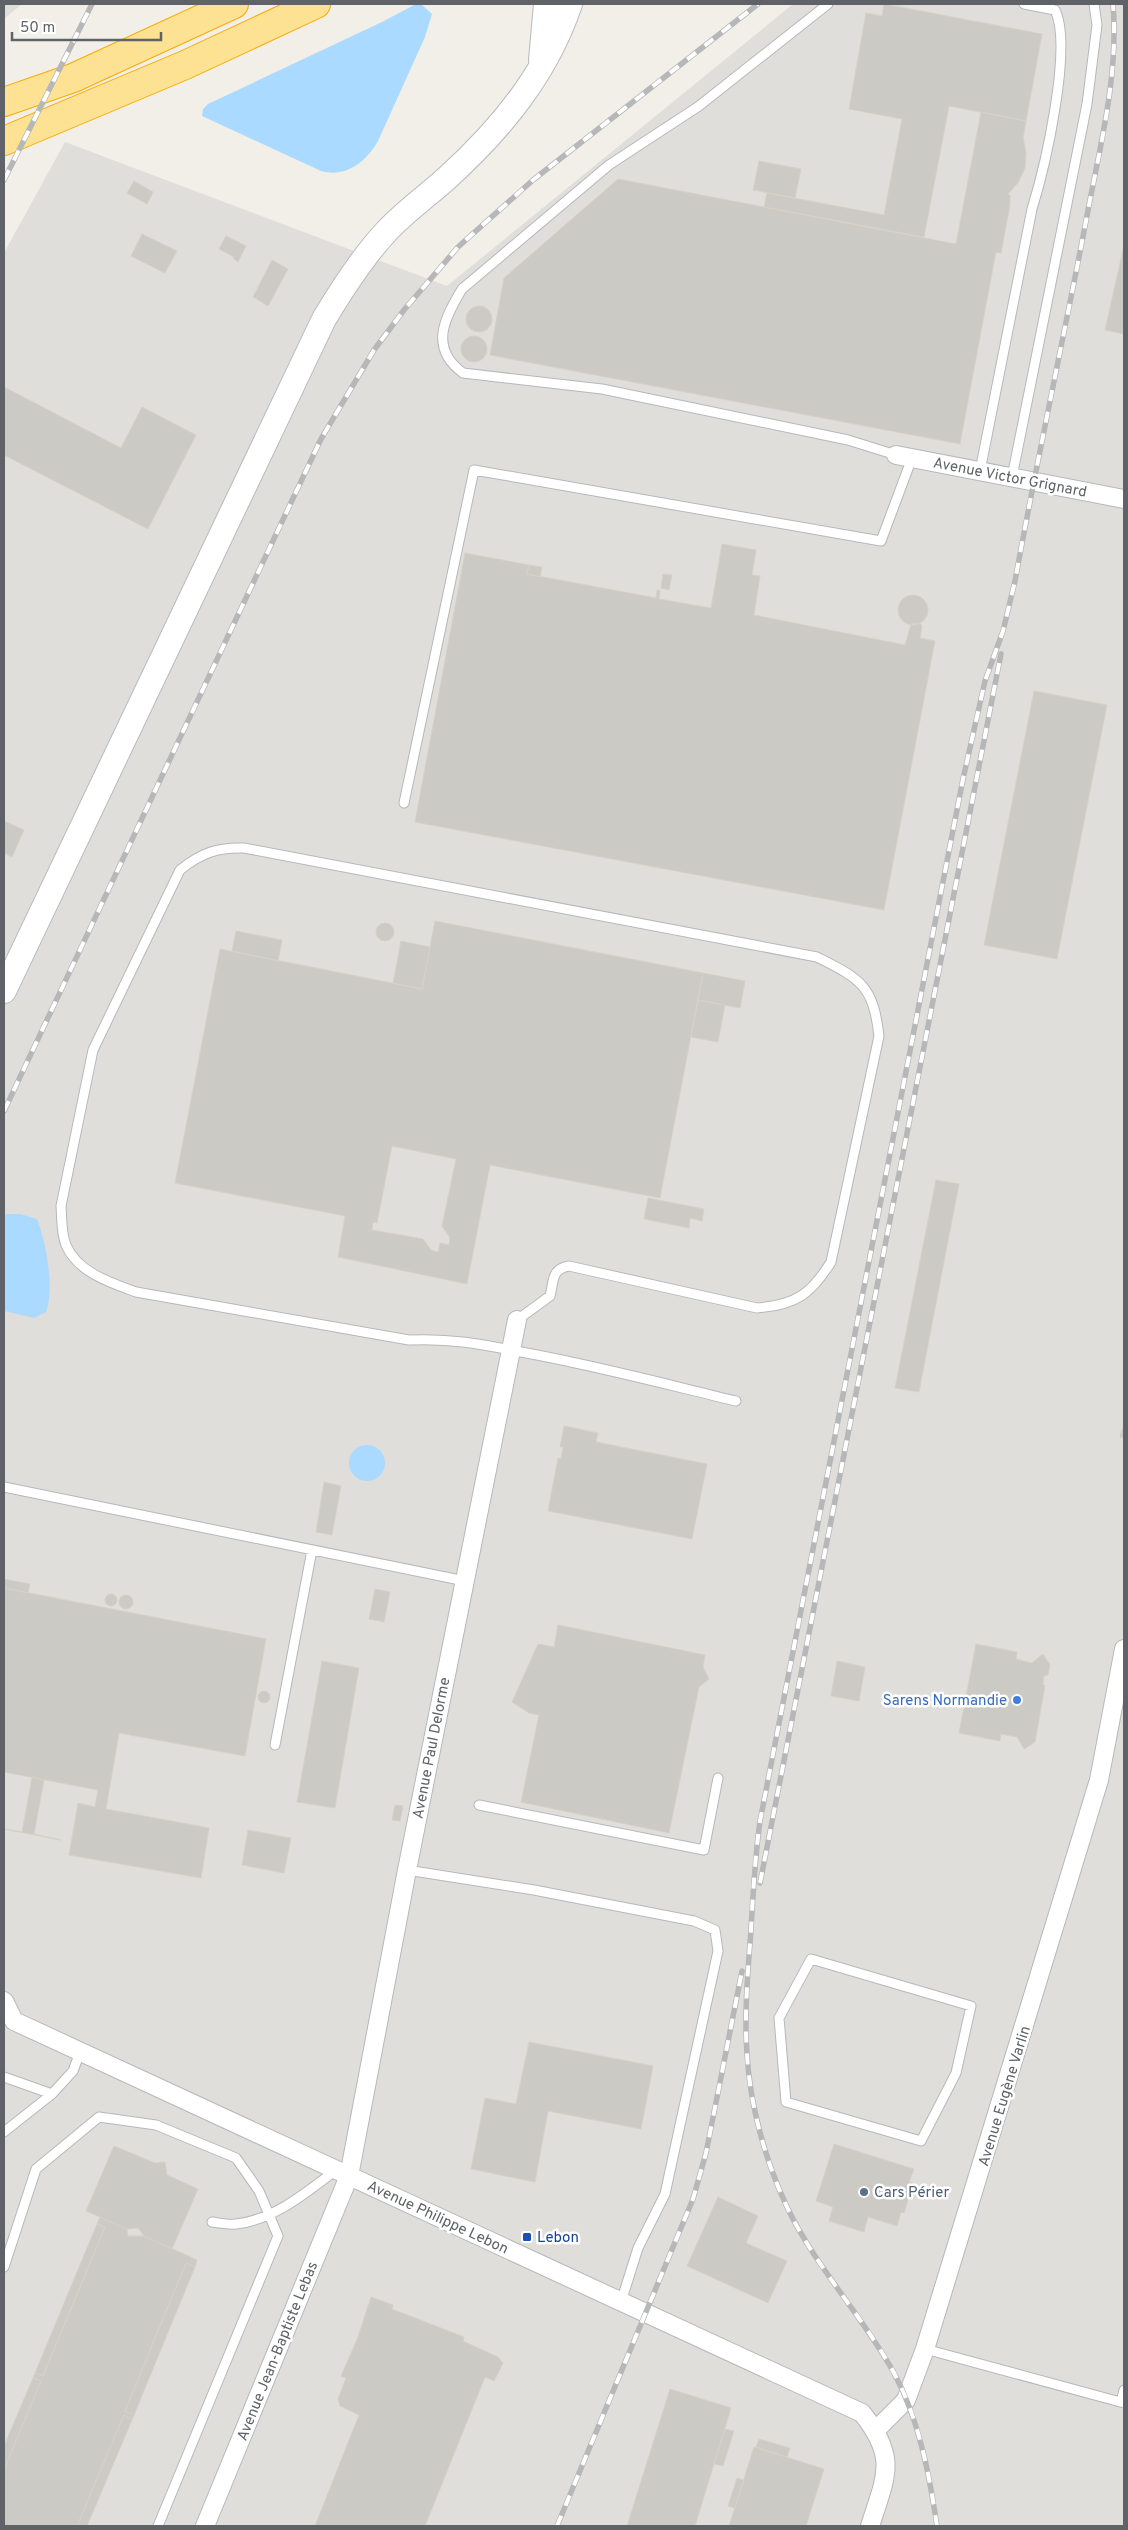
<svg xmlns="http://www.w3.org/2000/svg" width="1128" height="2530" viewBox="0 0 1128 2530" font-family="Overpass,sans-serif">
  <rect width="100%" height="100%" fill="#f1efe8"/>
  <!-- industrial -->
  <path fill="#e0deda" d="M4,4h18l-18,15z
    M793,4h331v2522h-1120v-2273l61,-111 382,144z"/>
  <!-- water -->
  <path fill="#aadaff" d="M416,4h5l11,10 -7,23 -47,104c-12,21 -32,37 -57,30l-119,-55 1,-7 5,-5 174,-82z
    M7,1214h13l17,5c9,23 18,70 9,93l-12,6 -30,-7v-96z
    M349 1463a18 18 0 1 1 36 0a18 18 0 1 1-36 0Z"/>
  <!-- building -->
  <path fill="#cccac5" stroke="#d6d1c6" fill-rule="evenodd" d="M884,4l158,30 -16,87 -77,-15 -25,131 -160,-30 3,-14 117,22 18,-96 -53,-10 17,-96 16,3z
    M981,112l45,9 -3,17 3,14 -1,16 -7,15 -10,11 2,1v10l-9,48 -5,-1 -36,192 -470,-89 14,-77 114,-99 338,65z
    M759,161l42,8 -6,29 -42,-8z
    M134,181l19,11 -6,12 -20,-11z
    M142,234l35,17 -12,22 -34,-17z
    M226,236l20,10 -8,16 -5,-4 1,-1 -15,-8z
    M1124,245v89l-19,-4z
    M272,260l16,9 -20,37 -15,-9z
    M466 319a13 13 0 1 1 26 0a13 13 0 1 1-26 0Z
    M461 349a13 13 0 1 1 26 0a13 13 0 1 1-26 0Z
    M4,387l117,61 21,-41 54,28 -48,94 -144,-74z
    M722,544l34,6 -4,25 8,1 -6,39 151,30 6,-21 9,-1 2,3 -2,12 15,3 -51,269 -469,-88 50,-269 64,12 -2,9 129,24 1,-8 3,1 -1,8 52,9z
    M529,565l13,2 -2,10 -13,-3z
    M663,574l9,1 -3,15 -8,-2z
    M898 610a15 15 0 1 1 30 0a15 15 0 1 1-30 0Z
    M1034,691l73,14 -50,254 -73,-14z
    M4,821l20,9 -12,27 -8,-4z
    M435,921l268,52 -43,225 -170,-33 -23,119 -129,-27 7,-41 -170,-33 45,-234 202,40zM392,1146l64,13 -14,67 8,12 -1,7 -9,-2 -2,9 -7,-2 -8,-11 -51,-9 1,-8 4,1z
    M376 932a9 9 0 1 1 18 0a9 9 0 1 1-18 0Z
    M236,931l46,9 -4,21 -46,-10z
    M401,941l29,6 -8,42 -29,-6z
    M703,973l42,8 -5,27 -42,-8z
    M698,1000l27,5 -7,37 -27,-5z
    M936,1180l23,4 -40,208 -24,-4z
    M648,1198l56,11 -2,12 -12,-3 -1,10 -45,-9z
    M564,1426l34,7 -2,9 111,22 -15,75 -144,-28 10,-53 3,1 2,-12h-3z
    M1122,1429h2v9l-4,-1z
    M324,1482l17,4 -9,49 -16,-3z
    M4,1579l26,5 -2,9 -24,-5z
    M4,1588l262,51 -21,117 -126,-23 -13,76 103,19 -8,50 -132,-23 9,-52 17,4 3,-17 -94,-18z
    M375,1589l15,3 -6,30 -15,-3z
    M105 1600a6 6 0 1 1 12 0a6 6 0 1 1-12 0Z
    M119 1602a7 7 0 1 1 14 0a7 7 0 1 1-14 0Z
    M558,1625l147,30 -2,12 6,12 -10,8 -30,146 -148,-31 18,-87 -10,-2 -17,-11 26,-58 16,3z
    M976,1644l41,8 -1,7 16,4 11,-9 7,11 -2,10 -4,1 -1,8 2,2 -10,56 -11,7 -7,-12 -16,-3 -1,7 -41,-8z
    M322,1661l37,7 -24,140 -38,-6z
    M837,1661l28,6 -6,34 -28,-5z
    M258 1697a6 6 0 1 1 12 0a6 6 0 1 1-12 0Z
    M32,1777l12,3 -10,54 27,6 -57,-11 18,3z
    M395,1805l8,1 -3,15 -8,-1z
    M248,1830l43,8 -7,35 -42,-8z
    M529,2042l124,24 -12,63 -93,-18 -13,71 -64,-13 14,-71 31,6z
    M834,2144l80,25 -5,13 4,1 -9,30 -3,-1 -4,14 -29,-9 -4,15 -35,-11 4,-14 -17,-6z
    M114,2146l41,17 10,-1 2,13 31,14 -26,60 -28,-13 -6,-8 -11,1 -41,-18z
    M718,2197l40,19 -12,27 41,18 -19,42 -81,-37z
    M100,2217l27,12 1,7h16l53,24 -2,7 -9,-4 -61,148 9,4 -2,5 -8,-5 -47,111h-73v-56l37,-89 -8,-3 2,-5 8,3 62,-149 -8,-3z
    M97,2224l8,3 -62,149 -8,-3z
    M186,2263l9,4 -61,148 -9,-4z
    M371,2297l22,8 -1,4 72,28 -1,4 35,16 5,6 -9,18 -9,-4 -60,149h-110l44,-111 -19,-9 -2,-7 8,-21 -5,-2 17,-39z
    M33,2378l8,3 -37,89v-24z
    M670,2389l61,19 -17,56 -19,62h-68z
    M124,2415l8,5 -45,106h-10z
    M725,2429l9,2 -11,35 -9,-2z
    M759,2439l31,9 -3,9 -31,-10z
    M754,2447l70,22 -18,57h-77z
    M737,2478l7,2 -9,28 -7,-2z"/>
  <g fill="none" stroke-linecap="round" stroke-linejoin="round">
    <!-- lane casing -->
    <g stroke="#b5b8bc" stroke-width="11">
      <path id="lane" d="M828,4l-129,102 -90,59 -147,124c-18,30 -33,59 1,84l139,16 246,51 48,15
        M980,471l52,-262c13,-42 41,-162 23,-199l-31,-6
        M1012,477l75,-373 10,-79 -3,-21
        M404,803l70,-333 407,71 31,-83
        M517,1320l33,-24c4,-15 1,-27 19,-30l188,42c39,-3 54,-14 74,-46l48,-226c-6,-52 -19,-57 -62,-79l-573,-109c-26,-1 -43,5 -64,22l-87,180 -32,156c1,13 0,27 5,39 11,27 45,38 70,47l273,48c41,-2 72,4 112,12 73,13 144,32 215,49
        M4,1487l461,94
        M275,1745l37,-195
        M479,1805l225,45 14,-72
        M407,1870l127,20 160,31 21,9 3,21 -53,243 -27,54 -17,54
        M811,1959l160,47 -15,67 -35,68 -135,-39 -7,-84z
        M4,2077l48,17
        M4,2132l48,-38 21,-23 7,-19
        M212,2222c8,1 17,3 24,2 38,-4 71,-32 100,-54
        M4,2267l32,-98 63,-52 57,8 80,33 23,33 19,45 -120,290
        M925,2349l199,54
        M1121,2402l3,-12"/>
    </g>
    <!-- street casing -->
    <g stroke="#b5b8bc" stroke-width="20">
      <path id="street" d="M896,455l228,44
        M4,2001l10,20 848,392c36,45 24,63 8,113
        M876,2430l30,-30 19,-51 174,-569 25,-131
        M205,2526l144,-350 58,-306 110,-550"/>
    </g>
    <!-- secondary casing -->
    <g stroke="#b6babf" stroke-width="26">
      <path id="secondary" d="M541,60l5,-56
        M4,991l320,-672c18,-30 37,-60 61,-86 18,-20 42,-37 62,-55 54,-49 100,-105 123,-174"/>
    </g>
    <!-- highway casing -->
    <g stroke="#f9ab00" stroke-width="30">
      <path id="highway" d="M4,102l69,-24 161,-74
        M4,141l181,-76 131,-61"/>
    </g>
    <!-- lane -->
    <use href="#lane" stroke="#fff" stroke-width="9"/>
    <!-- street -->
    <use href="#street" stroke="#fff" stroke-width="18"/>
    <!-- secondary -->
    <use href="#secondary" stroke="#fff" stroke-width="24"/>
    <!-- highway -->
    <use href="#highway" stroke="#fde293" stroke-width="28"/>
    <!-- rail casing -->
    <g stroke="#b6b7b8" stroke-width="5.5">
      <path id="rail" d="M4,180l88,-176
        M4,1111l317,-672 53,-89 30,-40 54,-63 75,-67 225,-176
        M760,1883l241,-1229
        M557,2526l136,-327 13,-46 36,-182
        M937,2526c-8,-53 -18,-107 -44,-155 -32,-57 -78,-105 -106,-164 -22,-47 -37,-102 -40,-153 -3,-41 1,-83 4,-124 2,-37 4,-73 9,-109l203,-1042 22,-98 18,-50 12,-50c22,-121 48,-240 71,-360 13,-71 33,-144 27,-217"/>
    </g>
    <!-- rail -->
    <use href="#rail" stroke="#fff" stroke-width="4" stroke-dasharray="11" stroke-linecap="butt"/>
  </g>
  <!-- markers -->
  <circle fill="#3f7fe0" stroke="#fff" stroke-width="2" cx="1017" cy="1700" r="5"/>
  <circle fill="#5c6f8a" stroke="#fff" stroke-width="2" cx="864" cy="2192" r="5"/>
  <rect fill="#1a4fb4" stroke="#fff" stroke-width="2" x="522" y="2232" width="10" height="10" rx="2.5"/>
  <g text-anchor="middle" stroke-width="5" stroke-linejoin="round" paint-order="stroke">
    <!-- street labels -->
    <g font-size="15" fill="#5f6368" stroke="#fff">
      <text transform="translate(1010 477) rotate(11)" y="5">Avenue Victor Grignard</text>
      <text transform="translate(431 1748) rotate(-79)" y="5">Avenue Paul Delorme</text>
      <text transform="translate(1004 2096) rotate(-73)" y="5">Avenue Eugène Varlin</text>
      <text transform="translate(438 2217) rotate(25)" y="5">Avenue Philippe Lebon</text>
      <text transform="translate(277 2351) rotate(-68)" y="5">Avenue Jean-Baptiste Lebas</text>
    </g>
    <!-- shop labels -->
    <g font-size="15" fill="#366cbe" stroke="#fff" text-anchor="end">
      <text x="1007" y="1705">Sarens Normandie</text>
    </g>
    <!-- service labels -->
    <g font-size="15" fill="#4e5e75" stroke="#fff" text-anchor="start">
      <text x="874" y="2197">Cars Périer</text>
    </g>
    <!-- transit labels -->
    <g font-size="15" fill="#164399" stroke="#fff" text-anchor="start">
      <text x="537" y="2242">Lebon</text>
    </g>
  </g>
  <!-- border -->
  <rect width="1128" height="2530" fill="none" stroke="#5f6368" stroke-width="10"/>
  <!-- scale -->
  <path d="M12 32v8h149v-8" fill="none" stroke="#5f6368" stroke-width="2.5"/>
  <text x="20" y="32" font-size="15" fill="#5f6368" stroke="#ffffff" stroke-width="4" paint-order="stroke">50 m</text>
</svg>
